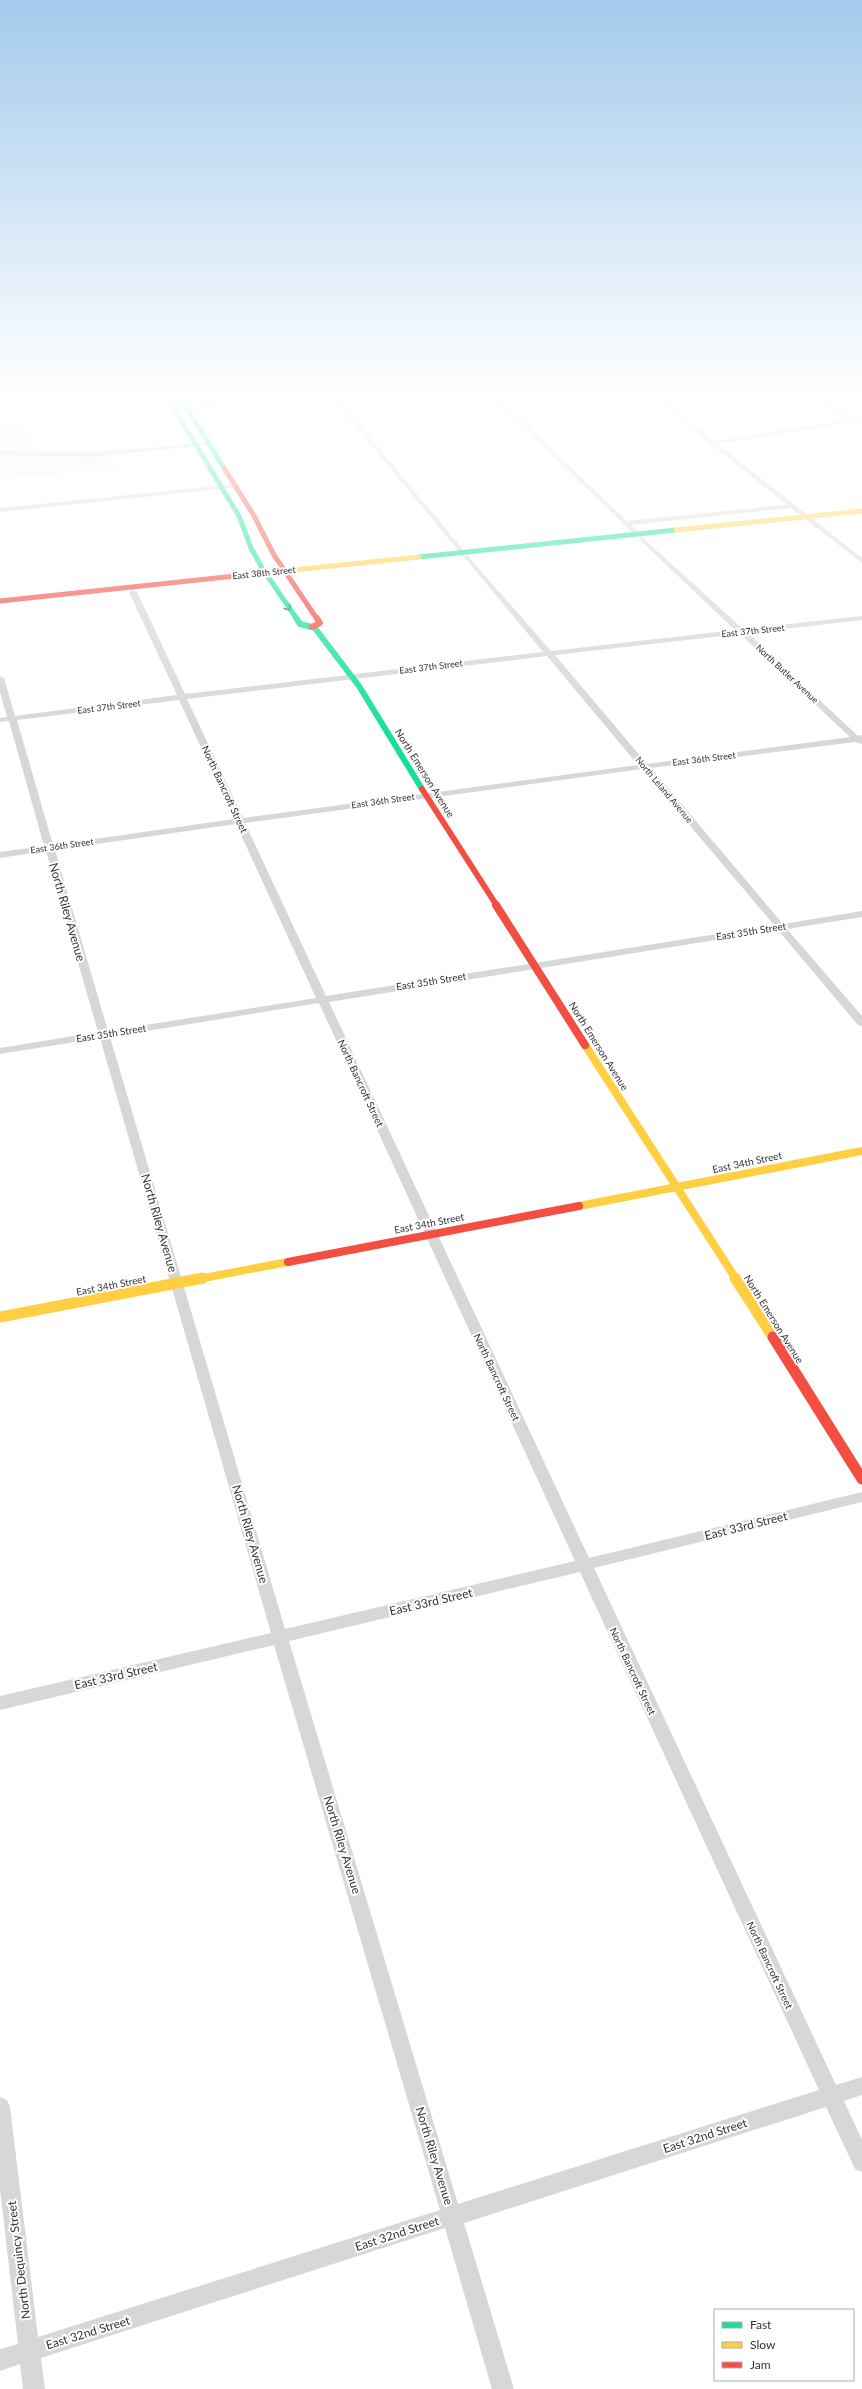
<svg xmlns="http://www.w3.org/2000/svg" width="862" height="2389" viewBox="0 0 862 2389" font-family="Lato,sans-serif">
  <rect width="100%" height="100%" fill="#fff"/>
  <!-- green -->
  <path fill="#f1f5ed" d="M23,425l10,23 30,4 45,-2 9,19 -117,10v-52z"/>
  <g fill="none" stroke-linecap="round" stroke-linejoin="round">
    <!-- street -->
    <path fill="#d7d7d7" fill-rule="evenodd" d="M59,397h20l-79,8v-4z
      M311,397h20l-157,14 -3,-2 3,-2z
      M331,397h6l128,155v2h-4z
      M491,397h6l130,124 160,-16 -135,-108h6l56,44 132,-21 -34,-23h6l35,22 9,-1v4l-8,3 -11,-1 -125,20 144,114v5l-71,-55 -160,17 10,10 -5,1z
      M210,442l2,3 -121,12 -91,-2v-4l91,2z
      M237,484l3,2 -1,1 -239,25v-4z
      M642,537l101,92 119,-13v4l-114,13 110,103 4,-1v9l-7,-2 -204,26 132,156 79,-13v6l-75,12 75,87v10l-4,-1 -80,-95 -449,72 260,556 273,-66v10l-268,66 242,517 26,-8v18l-18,6 18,39v32l-7,-3 -29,-62 -362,116 50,166h-22l-47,-161 -404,130 4,31h-22l-3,-25 -20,7v-22l18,-5 -18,-155v-92l7,3 3,7 28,230 402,-127 -166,-565 -274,65v-14l271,-63 -171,-595 -100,16v-6l98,-16 -52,-181 -46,7v-6l44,-6 -35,-125 -9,1v-4l7,-1 -7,-25v-16l4,2 11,38 162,-21 -48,-103 4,-2 4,2 48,102 358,-42 -78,-94 -2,-1 4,-2 84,96 184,-21 -95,-90v-2zM740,634l110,103 -203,27 -92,-109zM547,656l91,109 -395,53 -56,-119zM179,700l55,119 -181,26 -36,-125zM642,769l132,156 -448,71 -81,-173zM236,824l80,174 -208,33 -53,-181zM319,1003l256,558 -290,68 -175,-592zM580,1572l239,518 -361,114 -169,-563z"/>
    <!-- fast-far1 -->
    <path stroke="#16e098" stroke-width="5" d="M167,397l72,119 12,32 11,20 35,51
      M180,397l44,71
      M419,557l257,-27"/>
    <!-- fast -->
    <path stroke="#16e098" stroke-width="6" d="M296,618l4,6 12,3
      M314,627l45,59 63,103"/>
    <!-- slow-far2 -->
    <path stroke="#ffcf43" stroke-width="5" d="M676,530l186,-19
      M254,574l165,-17"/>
    <!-- slow-far1 -->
    <path stroke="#ffcf43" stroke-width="8" d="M585,1045l151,234
      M579,1206l283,-55
      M198,1279l90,-17"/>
    <!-- slow -->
    <path stroke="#ffcf43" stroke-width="11" d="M735,1278l38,59
      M0,1317l203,-39"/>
    <!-- jam-far3 -->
    <path stroke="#f24e42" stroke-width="5" d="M224,468l29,46 21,41 43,64
      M0,601l254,-27"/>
    <!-- jam-far2 -->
    <path stroke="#f24e42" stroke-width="6" d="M312,627l8,-4 -3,-5
      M422,789l75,117"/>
    <!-- jam-far1 -->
    <path stroke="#f24e42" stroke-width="8" d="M496,905l89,140
      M288,1262l291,-56"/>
    <!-- jam -->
    <path stroke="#f24e42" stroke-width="11" d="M773,1337l89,142"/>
  </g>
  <!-- one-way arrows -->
  <defs><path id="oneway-chevron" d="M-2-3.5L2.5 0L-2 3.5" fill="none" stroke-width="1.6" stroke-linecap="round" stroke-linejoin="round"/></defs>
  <use stroke="#268160" href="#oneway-chevron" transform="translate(288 608) rotate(55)"/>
  <!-- sky -->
  <linearGradient id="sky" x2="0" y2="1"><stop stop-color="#a3caec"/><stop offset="0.54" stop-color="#fff"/><stop offset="1" stop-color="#fff" stop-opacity="0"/></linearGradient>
  <rect width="862" height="731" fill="url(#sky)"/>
  <g text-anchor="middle" stroke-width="4" stroke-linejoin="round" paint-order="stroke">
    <!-- far-street labels -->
    <g font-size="9" fill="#333" stroke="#fff">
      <text transform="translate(264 573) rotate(-6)" y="3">East 38th Street</text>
      <text transform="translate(753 631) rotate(-6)" y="3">East 37th Street</text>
      <text transform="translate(431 667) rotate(-7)" y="3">East 37th Street</text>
      <text transform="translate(787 674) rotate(43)" y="3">North Butler Avenue</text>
      <text transform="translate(109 707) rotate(-7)" y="3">East 37th Street</text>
      <text transform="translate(704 759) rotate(-7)" y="3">East 36th Street</text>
      <text transform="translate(664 790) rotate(50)" y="3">North Leland Avenue</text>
      <text transform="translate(383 801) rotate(-8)" y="3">East 36th Street</text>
      <text transform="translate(62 846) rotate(-8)" y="3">East 36th Street</text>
    </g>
    <!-- street labels -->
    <g font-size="10" fill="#333" stroke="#fff">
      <text transform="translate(425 773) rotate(58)" y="4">North Emerson Avenue</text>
      <text transform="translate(225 789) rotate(65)" y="4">North Bancroft Street</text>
      <text transform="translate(751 931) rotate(-9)" y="4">East 35th Street</text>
      <text transform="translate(431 981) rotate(-9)" y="4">East 35th Street</text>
      <text transform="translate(111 1033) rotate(-9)" y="4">East 35th Street</text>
      <text transform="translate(599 1046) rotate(58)" y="4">North Emerson Avenue</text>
      <text transform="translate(361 1083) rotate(65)" y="4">North Bancroft Street</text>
      <text transform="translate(747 1162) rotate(-12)" y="4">East 34th Street</text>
      <text transform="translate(429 1223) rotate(-11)" y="4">East 34th Street</text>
      <text transform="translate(111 1285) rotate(-11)" y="4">East 34th Street</text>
      <text transform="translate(774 1319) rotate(58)" y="4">North Emerson Avenue</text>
      <text transform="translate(497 1377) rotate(65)" y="4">North Bancroft Street</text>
      <text transform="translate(633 1671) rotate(65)" y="4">North Bancroft Street</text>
      <text transform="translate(770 1965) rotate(65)" y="4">North Bancroft Street</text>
    </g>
    <!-- near-street labels -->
    <g font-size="12" fill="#333" stroke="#fff">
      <text transform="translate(67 912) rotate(74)" y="4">North Riley Avenue</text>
      <text transform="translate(159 1223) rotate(74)" y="4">North Riley Avenue</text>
      <text transform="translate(746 1526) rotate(-14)" y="4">East 33rd Street</text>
      <text transform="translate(250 1534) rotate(74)" y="4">North Riley Avenue</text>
      <text transform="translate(431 1602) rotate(-13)" y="4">East 33rd Street</text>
      <text transform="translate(116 1676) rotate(-13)" y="4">East 33rd Street</text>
      <text transform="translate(342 1845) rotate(73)" y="4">North Riley Avenue</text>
      <text transform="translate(705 2136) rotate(-18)" y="4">East 32nd Street</text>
      <text transform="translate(434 2156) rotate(73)" y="4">North Riley Avenue</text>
      <text transform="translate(397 2234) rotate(-18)" y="4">East 32nd Street</text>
      <text transform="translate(19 2260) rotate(-97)" y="4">North Dequincy Street</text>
      <text transform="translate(88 2333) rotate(-17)" y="4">East 32nd Street</text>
    </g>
  </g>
  <!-- legend -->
  <rect x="714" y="2309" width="140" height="72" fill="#ffffff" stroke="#adadad"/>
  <rect x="722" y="2322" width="20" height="6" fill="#16e098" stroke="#adadad"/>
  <text x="750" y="2329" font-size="12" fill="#333333">Fast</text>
  <rect x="722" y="2342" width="20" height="6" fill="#ffcf43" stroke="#adadad"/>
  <text x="750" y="2349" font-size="12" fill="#333333">Slow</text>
  <rect x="722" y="2362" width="20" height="6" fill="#f24e42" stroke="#adadad"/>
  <text x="750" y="2369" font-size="12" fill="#333333">Jam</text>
</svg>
